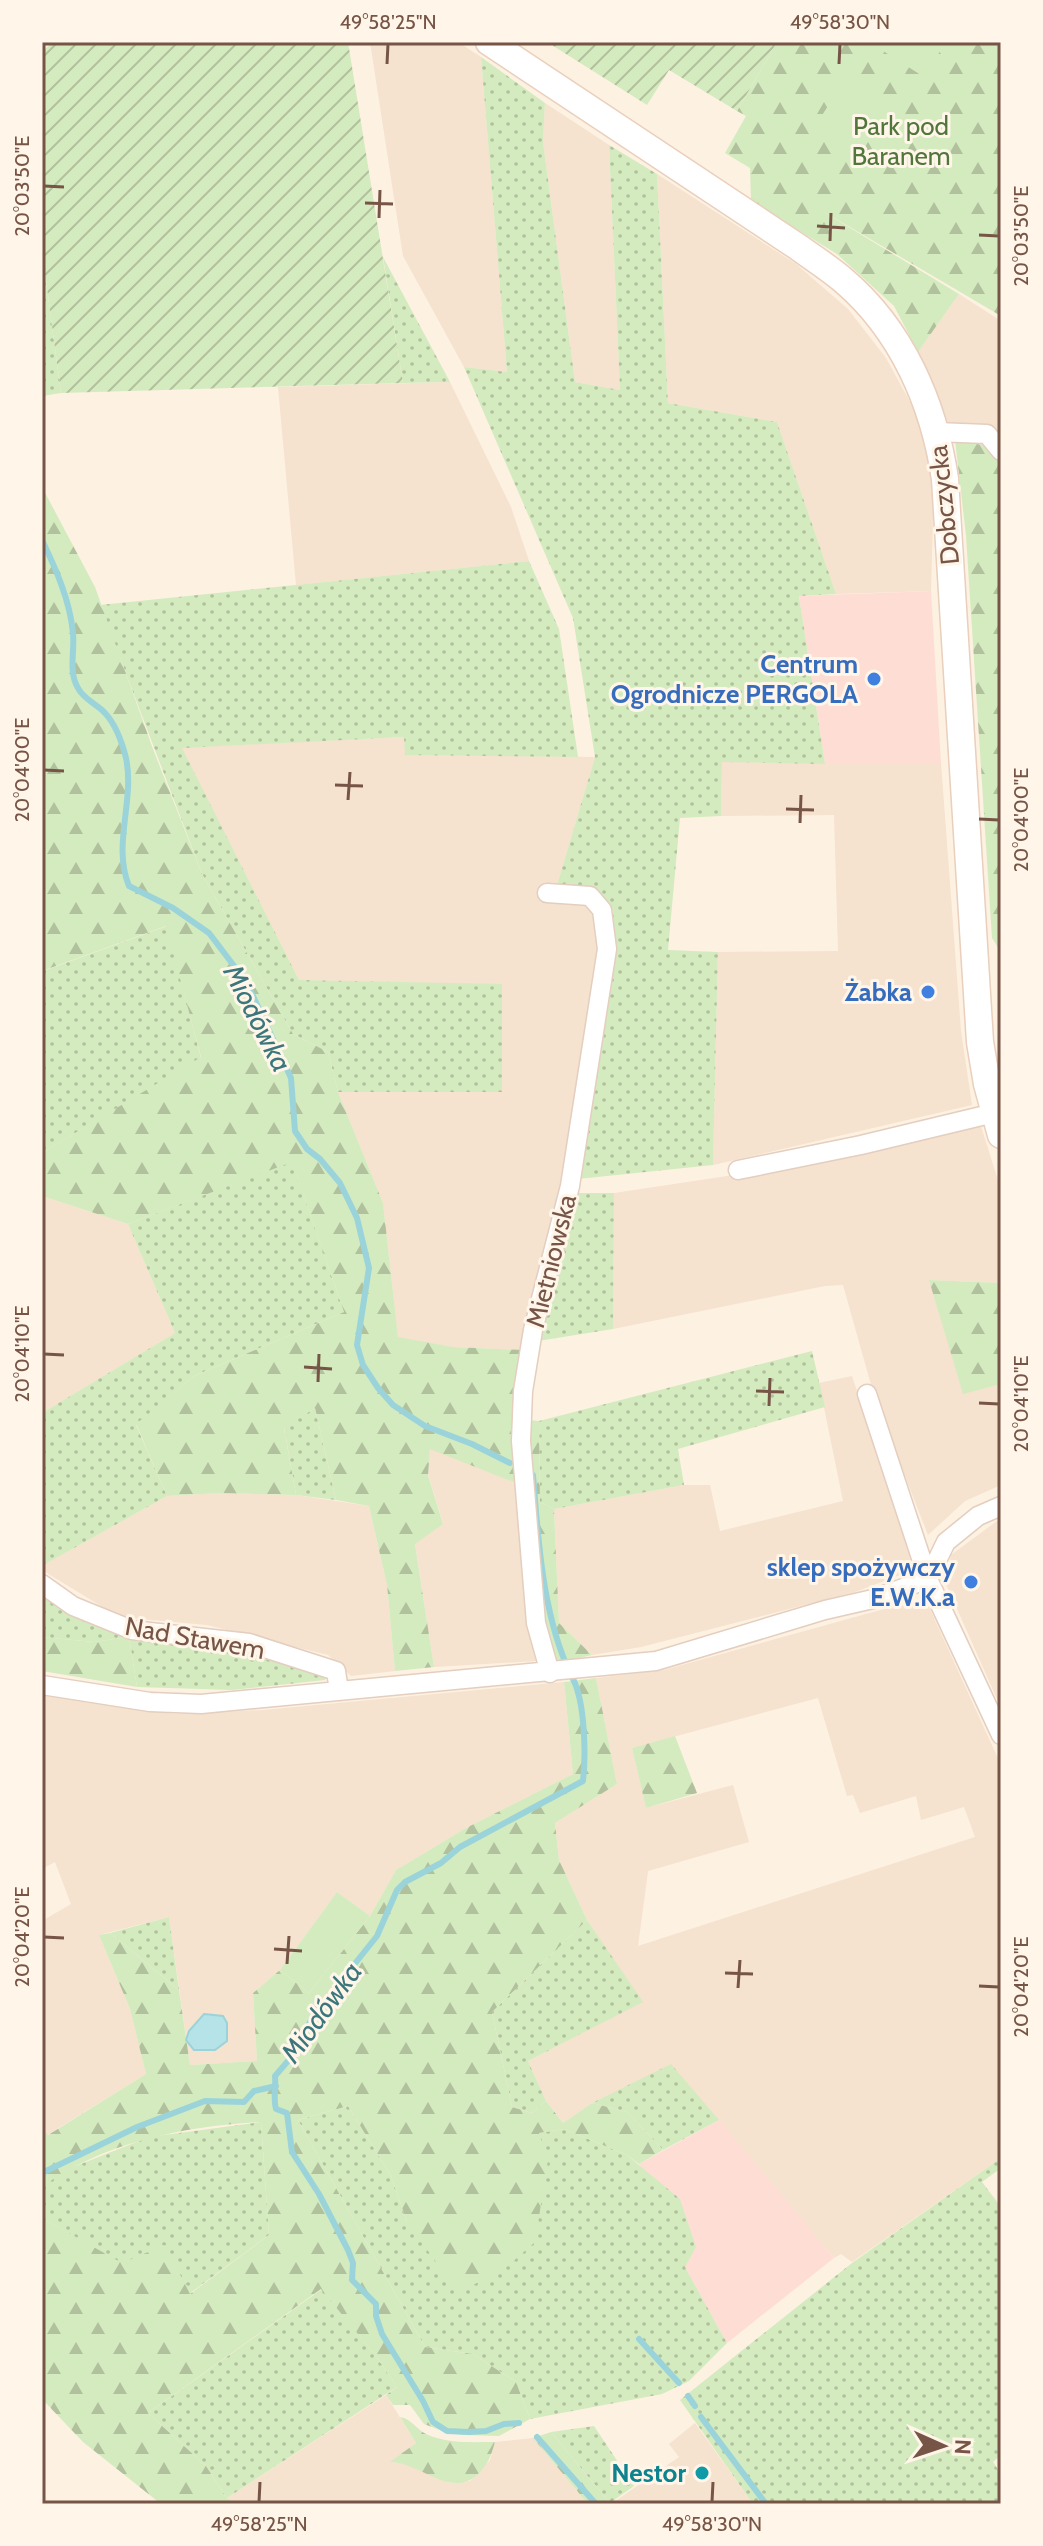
<svg xmlns="http://www.w3.org/2000/svg" width="1043" height="2546" viewBox="0 0 1043 2546" font-family="Cabin,sans-serif">
  <defs>
    <pattern id="grass-dots" width="8" height="8" patternUnits="userSpaceOnUse" patternTransform="scale(2)"><rect width="8" height="8" fill="#d4ebbf"/><path d="M2 2h.1M6 6h.1" fill="none" stroke="#b1c19d" stroke-width="1.8" stroke-linecap="round"/></pattern>
    <pattern id="forest-firs" width="22" height="20" patternUnits="userSpaceOnUse" patternTransform="scale(2)"><rect width="22" height="20" fill="#d4ebbf"/><path d="M5 1l3.5 6h-7zM16 11l3.5 6h-7z" fill="#b1c19d"/></pattern>
    <pattern id="garden-furrows" width="10" height="10" patternUnits="userSpaceOnUse" patternTransform="scale(2)"><rect width="10" height="10" fill="#d4ebbf"/><path d="M-1 1l2-2M0 10L10 0M9 11l2-2" fill="none" stroke="#b1c19d"/></pattern>
  </defs>
  <rect width="100%" height="100%" fill="#fdf1e1"/>
  <!-- residential -->
  <path fill="#f5e2cf" fill-rule="evenodd" d="M370,42h88l23,15 26,315 -43,-5 -61,-111z
    M545,103l64,42 11,245 -45,-8 -32,-240z
    M657,174l139,90 52,45 38,49 34,62 14,59 -3,112 -95,3 -59,-172 -109,-19z
    M959,294l42,27v144l-13,-19 -33,-6 -37,-88z
    M450,382l61,125 18,54 -233,24 -18,-198z
    M404,737l2,18 189,2 -38,128 36,22 5,27 -4,54 -30,201 -41,161 -70,-3 -55,-9 -15,-135 -45,-111h164v-107l-203,-5 -118,-233z
    M722,762l219,1 20,268 11,74 -259,60 5,-213 120,-1 -4,-136 -113,1z
    M980,1123l21,67v93l-71,-3 33,113 38,-9v101l-36,16 -37,34 -53,-136 -32,-114 -18,1 -212,43 1,-136 140,-21z
    M42,1196l86,28 47,109 -133,80z
    M852,1376l64,193 -61,23 -214,55 -49,8 -33,-32 -5,-114 130,-24h26l10,46 123,-30 -24,-118z
    M430,1448l86,35 11,134 9,44 -102,6 -19,-124 28,-20 -15,-49z
    M221,1493l75,2 73,11 18,79 8,86 -44,5 -23,-21 -121,-30 -88,-8 -77,-47v-4l125,-70z
    M1001,1518v190l-55,-124 5,-29z
    M928,1605l73,160v393l-149,104 -11,-8 -7,4 -163,-193 -79,38 -29,20 -17,-22 -18,-40 114,-59 -55,-82 -28,-60 -4,-37 62,-39 -21,-106 68,-8 231,-64zM818,1698l29,98 6,-1 7,18 56,-17 5,24 43,-13 11,30 -337,109 10,-75 101,-29 -16,-57 -87,23 -14,-60z
    M564,1682l9,92 -107,54 -70,42 -26,46 -33,-24 -57,78 -27,23 4,68 -67,4 -21,-148 -70,18 31,74 16,65 -99,61 -5,-7v-207l29,-17 -16,-42 -13,7v-178l132,23 89,-4z
    M386,2395l30,48 -25,19 17,2 41,19 21,-2 20,-21 5,-18 38,-4 55,66h-352l-9,-6z
    M695,2423l58,81h-142l68,-47 -10,-13z"/>
  <!-- commercial -->
  <path fill="#feded4" d="M931,591l10,172 -116,1 -26,-168z
    M719,2120l115,138 -107,85 -42,-76 -46,-103z"/>
  <!-- grass -->
  <path fill="url(#grass-dots)" d="M481,57l64,46 -2,39 32,240 45,8 -11,-245 48,29 11,229 109,19 59,172 -37,2 26,168 -103,-2 -1,54 -41,2 -12,132 50,2 -5,213 -135,14 36,-231 -1,-38 -17,-21 -39,-4 38,-128 -22,-139 -109,-251 43,5z
    M42,251l19,142 -19,3z
    M383,257l67,125 -47,1z
    M529,561l30,68 19,128 -173,-2 -1,-18 -222,11 117,232 203,4v108h-164l-10,-40 -35,-18 -91,-160 -102,-269z
    M167,926l34,132 -159,95v-189l4,6z
    M292,1161l52,151 -150,64 -58,49 31,71 -125,70v-153l133,-80 -47,-109z
    M576,1193h38l-1,136 -75,12z
    M812,1351l13,56 -147,42 6,36 -130,24 -14,-7 -1,-81z
    M315,1408l21,92 -40,-5 -12,-68z
    M42,1594l46,28 41,15 89,9 109,27 -2,7 -93,10 -95,-3 -8,-50 -35,5 -52,-5z
    M169,1917l10,73 -69,-57z
    M587,1920l56,82 -115,59 18,40 -14,12 -20,-6 -20,-95z
    M671,2064l48,56 -56,30 -36,-38 -35,-9z
    M348,2106l43,70 16,46 132,-89 25,-4 63,26 53,44 16,48 -11,20 42,76 -38,38 -27,13 -132,25 -14,-37 -43,-28 -48,-7 -127,-227z
    M261,2122l8,113 -80,59 -67,-30 -80,-46v-31l21,-16 86,-34z
    M1001,2158v10l-19,14 19,25v248l-8,7 8,12v30h-248l-73,-104 172,-137z
    M322,2289l54,67 21,31 -170,111 -21,-32 -58,-53z
    M594,2426l40,60 -24,17 -59,-71z"/>
  <!-- forest -->
  <path fill="url(#forest-firs)" d="M777,42h224v274l-182,-107 140,85 -41,58 -24,-46 -57,-52 -86,-53 -1,-33 -25,-15 21,-37 -9,-5z
    M955,440l33,6 13,19v487l-9,-14 -26,-402z
    M42,487l53,100 58,162 49,125 91,160 35,18 10,40 45,111 15,134 55,10 70,3 -7,133 -86,-34 -2,26 15,49 -28,20 19,123 -39,4 -8,-86 -18,-79 -33,-6 -21,-92 -31,20 12,67 -75,-2 -54,3 -31,-72 58,-48 150,-64 -52,-150 -164,62 -86,-28v-43l159,-96 -35,-131 -121,44 -3,-6z
    M929,1280l72,3v101l-38,10z
    M528,1420l11,1 1,81 14,7 5,114 33,32 -38,9 -10,-23z
    M42,1637l52,5 35,-5 8,50 -95,-16z
    M596,1678l21,106 -62,39 4,37 28,60 -95,92 20,95 20,6 14,-12 17,22 29,-20 35,9 36,38 -24,14 -12,-9 -63,-26 -25,4 9,27 -13,82 -33,29 -44,21 -51,-70 -16,-46 -43,-70 -50,14 127,227 48,7 43,28 14,37 -31,17 -36,-1 -18,-3 -21,-8 -14,-19h-17l-7,-10 11,-8 -21,-31 -55,-67 -173,124 58,53 21,32 9,6h-75l-78,-62 -41,-43v-181l80,45 43,-18 25,49 79,-59 -8,-113c-74,4 -158,20 -219,65v-59l6,7 98,-61 -16,-65 -31,-74 11,-2 69,57 11,75 67,-4 -4,-68 27,-23 29,23 61,-77 26,-46 70,-42 107,-54 -9,-92z
    M675,1736l22,57 -51,15 -14,-60z
    M400,2417c12,2 16,12 26,17 22,10 45,8 69,8 -4,14 -7,23 -18,33 -27,24 -57,-13 -87,-13l26,-19z
    M551,2432l59,71 1,1h-23l-55,-66z"/>
  <!-- garden -->
  <path fill="url(#garden-furrows)" d="M54,42h294l55,341 -342,10 -19,-142v-200z
    M547,42h230l-40,69 -68,-41 -22,35z"/>
  <!-- pitch -->
  <path fill="#d4ebbf" d="M869,42h77l-22,35z
    M846,78l44,29 -29,45 -44,-29z
    M337,1892l33,24 -61,77 -29,-23z"/>
  <!-- water -->
  <path fill="#b5e3e8" stroke="#9ad4da" stroke-width="2" d="M204,2014l19,2 4,7v18l-12,9h-21l-8,-10 3,-9z"/>
  <g fill="none" stroke-linecap="round" stroke-linejoin="round">
    <!-- stream -->
    <path stroke="#9ad4da" stroke-width="6" d="M42,540c14,29 28,61 31,93 2,18 -5,39 5,55 5,11 19,16 27,25 11,12 17,29 21,45 9,43 -14,87 3,128l44,22 36,25 38,50 44,95 4,53 12,18 13,10 20,24 17,35 12,50 -12,77 6,20 15,23 15,17 32,21 47,18 38,19
      M531,1473l2,2c5,62 9,131 33,189
      M42,2173l95,-46 68,-26 39,1 10,-11 22,-5
      M639,2339l40,44
      M688,2396l7,10
      M701,2417l65,87
      M519,2423l-15,1 -18,7 -17,1 -22,-1 -14,-9 -10,-21 -41,-67 -6,-18v-12l-24,-24 1,-17 -5,-13 -29,-56 -27,-42 -5,-39 -11,-4c-3,-10 0,-22 -1,-33l19,-22 19,-38 64,-80 20,-46 8,-8 36,-19 19,-16 123,-66c3,-26 2,-79 -10,-102
      M537,2437l59,67"/>
    <!-- minor casing -->
    <g stroke="#e4cebf" stroke-width="21">
      <path id="minor" d="M936,432l51,2 14,17
        M547,893l43,3 12,14 5,39 -37,237 -37,144 -10,61 -2,50 15,182 14,50
        M738,1170l123,-25 133,-32
        M867,1394l61,185 73,156
        M42,1584l31,22 59,24 117,13 87,28 3,20
        M42,1685l108,17 51,2 455,-43 169,-51 48,-11 55,-20 18,-37 32,-26 23,-10"/>
    </g>
    <!-- secondary casing -->
    <g stroke="#e9cfbc" stroke-width="29">
      <path id="secondary" d="M489,42l309,205c15,11 31,21 45,33 59,50 91,124 102,199l35,563 7,42 14,51"/>
    </g>
    <!-- minor -->
    <use href="#minor" stroke="#fff" stroke-width="18"/>
    <!-- secondary -->
    <use href="#secondary" stroke="#fff" stroke-width="26"/>
  </g>
  <!-- ticks -->
  <path fill="none" stroke="#765547" stroke-width="3" d="M387,64l1,-20M839,64l1,-20M44,186l20,1M365,203l28,1M379,218l1,-28M817,226l28,2M979,235l20,1M830,241l1,-28M44,770l20,1M335,785l28,1M348,800l2,-28M786,809l28,1M979,819l20,1M800,823l1,-28M44,1354l20,1M304,1367l28,2M318,1382l1,-28M756,1391l28,1M979,1403l20,1M769,1406l1,-28M44,1937l20,1M274,1949l28,2M287,1964l2,-28M725,1973l28,1M979,1986l20,1M738,1988l2,-28M259,2502l1,-20M712,2502l1,-20"/>
  <!-- markers -->
  <g fill="#3f7fe0" stroke="#fff5e8" stroke-width="3">
    <circle cx="874" cy="679" r="8"/>
    <circle cx="928" cy="992" r="8"/>
    <circle cx="971" cy="1582" r="8"/>
  </g>
  <circle fill="#0f9aa8" stroke="#fff5e8" stroke-width="3" cx="702" cy="2473" r="8"/>
  <g text-anchor="middle" stroke-width="6" stroke-linejoin="round" paint-order="stroke">
    <!-- park labels -->
    <g font-size="26" fill="#51763c" stroke="#fff5e8">
      <text x="901" y="135">Park pod<tspan x="901" dy="30">Baranem</tspan></text>
    </g>
    <!-- street labels -->
    <g font-size="26" fill="#765547" stroke="#fff5e8">
      <text transform="translate(944 505) rotate(-96)" y="9">Dobczycka</text>
      <text transform="translate(551 1261) rotate(-76)" y="9">Mietniowska</text>
      <text transform="translate(195 1638) rotate(10)" y="9">Nad Stawem</text>
    </g>
    <!-- shop labels -->
    <g font-size="26" font-weight="bold" fill="#366cbe" stroke="#fff5e8" text-anchor="end">
      <text x="858" y="673">Centrum<tspan x="858" dy="30">Ogrodnicze PERGOLA</tspan></text>
      <text x="912" y="1001">Żabka</text>
      <text x="955" y="1576">sklep spożywczy<tspan x="955" dy="30">E.W.K.a</tspan></text>
    </g>
    <!-- culture labels -->
    <g font-size="26" font-weight="bold" fill="#0d838f" stroke="#fff5e8" text-anchor="end">
      <text x="686" y="2482">Nestor</text>
    </g>
    <!-- water labels -->
    <g font-size="28" font-style="italic" fill="#3a767c" stroke="#fff5e8">
      <text transform="translate(258 1018) rotate(63)" y="10">Miodówka</text>
      <text transform="translate(321 2012) rotate(-54)" y="10">Miodówka</text>
    </g>
  </g>
  <!-- border -->
  <rect width="1043" height="2546" fill="none" stroke="#fff5e8" stroke-width="88"/>
  <!-- north arrow -->
  <g transform="translate(943 2446) rotate(93)" stroke="#fff5e8" stroke-width="6" paint-order="stroke">
  <path d="M0-6L14 30L0 20L-14 30Z" fill="#765547"/>
  <text y="-12" font-size="22" font-weight="bold" text-anchor="middle" fill="#765547">N</text>
  </g>
  <rect x="44" y="44" width="955" height="2458" fill="none" stroke="#765547" stroke-width="3"/>
  <g font-size="20" text-anchor="middle" fill="#765547">
    <text x="388" y="29">49°58'25"N</text>
    <text x="840" y="29">49°58'30"N</text>
    <text transform="translate(22 186) rotate(-90)" y="7">20°03'50"E</text>
    <text transform="translate(1021 236) rotate(-90)" y="7">20°03'50"E</text>
    <text transform="translate(22 770) rotate(-90)" y="7">20°04'00"E</text>
    <text transform="translate(1021 820) rotate(-90)" y="7">20°04'00"E</text>
    <text transform="translate(22 1354) rotate(-90)" y="7">20°04'10"E</text>
    <text transform="translate(1021 1404) rotate(-90)" y="7">20°04'10"E</text>
    <text transform="translate(22 1937) rotate(-90)" y="7">20°04'20"E</text>
    <text transform="translate(1021 1987) rotate(-90)" y="7">20°04'20"E</text>
    <text x="259" y="2531">49°58'25"N</text>
    <text x="712" y="2531">49°58'30"N</text>
  </g>
</svg>
